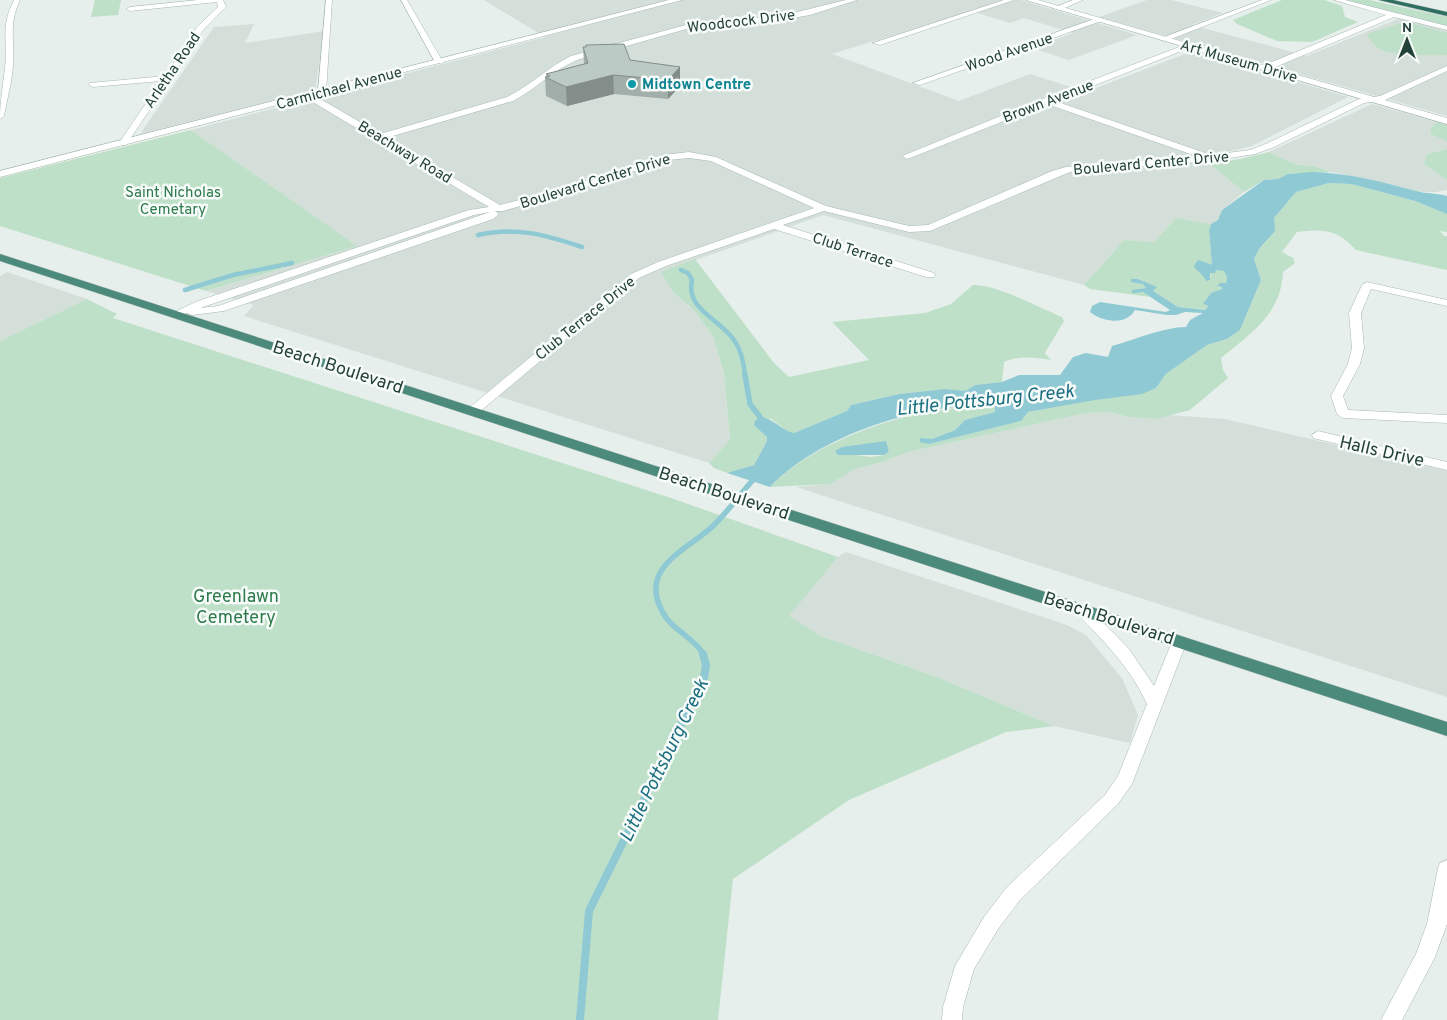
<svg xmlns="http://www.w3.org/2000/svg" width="1447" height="1020" viewBox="0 0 1447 1020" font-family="Overpass,sans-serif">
  <rect width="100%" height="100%" fill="#e6efeb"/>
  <!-- built -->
  <path fill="#d4dfda" d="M484,0h537l116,35 -68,25 -37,-12 41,-15 -49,-15 -14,5 -39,-12 -139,43 127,47 71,-27 41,13 -72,28 16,4 178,-68 155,46 -96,49 -25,6 -17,11 34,29 -22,18 -4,10 -7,4 -35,-6 -22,24 -30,-2 -40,45 -261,-70 -161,57 11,20 21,18 19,26 11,38 6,67 -21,22 -465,-147 10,-11 -48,-14 150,-45 -165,-116 354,-93z
    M1147,0h24l52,13 -31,12 115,31 98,-40 42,10v90l-348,-99z
    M254,24l-9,19 79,-12 -9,59 -175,44 74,-107z
    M1372,104l65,18 -7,7 17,12v8l-20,5 -3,10 23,16v10l-11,2h-18l-38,-10 -49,-10 -17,-6 -20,-2 -25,-12z
    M7,272l80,27 -87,42v-65z
    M1110,412l18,5 28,2 13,-4 56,4 222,52v226l-651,-210 34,-3 25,-15 24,-6 29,-11 178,-39z
    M846,552l221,73 19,10 36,43 16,37 -8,28 -76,-17 -117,-49 -116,-41 -33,-20 50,-59z"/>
  <!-- green -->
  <path fill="#bfe0c8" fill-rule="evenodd" d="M95,0h26l-3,15 -27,2z
    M1282,0h42l18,6 3,11 13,5 -46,20 -35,-1 -40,-17 -4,-4z
    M1342,0h27l78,17v9z
    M1401,23h10l36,10v22c-13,1 -52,0 -64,-4 -6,-3 -14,-11 -16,-17z
    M1437,122l10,3v16l-16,-7 -1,-5z
    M191,130l166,116 -151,45 -206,-65v-48z
    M1447,149v31l-23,-16 3,-10z
    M1269,152l25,12 20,2 17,6 -43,2 -10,5 -14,1 -20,12 -34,-28 30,-5z
    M1329,183l22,1 27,7 37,10 32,13v18l-7,-1 4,5h3v34l-91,-20c-19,-21 -33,-21 -59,-18l-15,20 11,6 2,5 -12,9c-2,43 -32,61 -62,86l2,12 5,8 -38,32 -34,9 -28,-2 -18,-5 -24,1 -178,39 -29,11 -24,6 -25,15 -60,3c20,-20 41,-33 66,-45 56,-26 98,-34 159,-37v7l-30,8 -10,10 -23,9 -3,5 92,-23 7,-9 128,-24 10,-14 41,-29 20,-6 13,-9 21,-50 -7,-21 5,-10 8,-8 7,-23 22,-26zM886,441l3,10 -4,4 -14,2 -15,-2z
    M1176,218l35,6 -2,7 3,34h-5l-9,6 5,5 8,2 -1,-5 5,-3 9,1 3,6 -1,6 -8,4h4v2l-11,4 -7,11 6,2 -5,4 -27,-3 -25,-16 3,-4 -18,-8 -1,3 6,2 4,4 -7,1 -3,3h6l8,5 -61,-8 -6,-4 40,-45 30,2z
    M695,259l79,104 15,14 80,-17 -37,-38 93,-9 26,-9 22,-19c25,0 65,22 89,32l2,4 -19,32 6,7c-17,-2 -31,-5 -47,2l-2,20 -27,3 -10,6 -20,-2 -46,5 -48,11 -4,6 -53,22 -6,-1 -18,-14 -8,14 5,5v4l-13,24 -27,8 -13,-5 -5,-5 21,-23 -6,-66 -11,-38 -19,-26 -21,-18 -12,-20z
    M87,299l30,15 -4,4 558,180 167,59 -49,59 32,20 116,41 117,49 -48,6 -157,68 -116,79 -15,141h-718v-679z"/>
  <!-- water -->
  <path fill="#8ec9d4" d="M1313,172c35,1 70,10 103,19 11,3 21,2 31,5v18l-32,-13 -37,-10 -27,-7 -22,-1 -33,9 -22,26 1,13 -16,18 -5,10 7,21 -21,50 -13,9 -20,6 -41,29 -10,14 -14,6 -47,6 -67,12 -7,9 -92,23 -9,-2v-4l12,1 23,-9 10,-10 30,-8v-7c-74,-2 -173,28 -225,82l-43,-14 27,-8 13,-24v-4l-13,-12 1,-4 4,-4c17,2 21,13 35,16l53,-22 4,-6 48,-11 46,-5 20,2 10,-6 27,-3 17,-7h41l13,-18 13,-4 22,4 4,-11c22,-6 52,-19 74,-19l4,-7 13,-7 -18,-1 -9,3h-9l-32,-5c-9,16 -33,12 -45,2l2,-6 8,-4 66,10 4,-2 -27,-18 -11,1v-3l14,-2 -3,-4 -12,-2v-3h7l19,8 -4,4 25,16 27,3 4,-4 -6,-2 8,-11 11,-4v-2l-5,-1 3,-3h6l1,-6 -3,-6 -8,-1 -1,3h-5v7l-4,1 -3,-5 -9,-9 2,-5 3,-2 13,5 -3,-35 2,-6 7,-4 4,-10 42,-30 14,-1 10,-5z
    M886,441l3,10 -4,4h-47l-3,-4 7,-4z"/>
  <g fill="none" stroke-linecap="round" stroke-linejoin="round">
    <!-- stream-far2 -->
    <path stroke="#8ec9d4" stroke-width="4.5" d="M478,235c37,-9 68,0 104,12
      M681,270l7,3 4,7c-7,29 28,39 42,60 8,11 10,23 11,36
      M185,290l48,-15 59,-12"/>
    <!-- stream-far1 -->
    <path stroke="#8ec9d4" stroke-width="5.5" d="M745,375l5,29 14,18
      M704,655c-10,-18 -33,-25 -42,-44 -24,-45 28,-62 52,-86 14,-14 25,-29 38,-44"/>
    <!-- stream -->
    <path stroke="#8ec9d4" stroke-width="8" d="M580,1020l9,-109 115,-233 2,-13 -3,-11"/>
    <!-- minor casing -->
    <g stroke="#a8b8b2" stroke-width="1">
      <path id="minor" d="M14,0h6c-12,25 -5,40 -7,65 -1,17 -6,34 -9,51l-4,3c0,-18 3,-33 5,-51 3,-27 -5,-41 9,-68z
        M198,0h25l3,7 -22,22 -78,116h-6l-1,-2 42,-62 -68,6 -4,-2 1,-2 75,-7 33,-50 20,-19 -1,-5 -87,9 -4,-2 4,-2z
        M326,0h6l-6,92 -4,2 -4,-2z
        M401,0h6l36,62 -1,2 -7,-2z
        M846,0h11l-47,15 -29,5 -84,6 -120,34c-24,10 -41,29 -64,41l-127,37 114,67 68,-18 96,-32 25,-3 27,5 110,49 83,20 19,-1 124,-54 14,-4 130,-11 -149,-52 -137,54 -3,1 -5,-3 141,-57 144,-55 7,2 -139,55 156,54 39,-5 18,-7 91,-44 21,-3 67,-30v5l-62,29 -21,3 -90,44 -19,7 -44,7 -141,11 -140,59 -21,1 -85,-21 -41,14 151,48 1,2 -1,2h-8l-152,-48 -108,37 -27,12 -162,136 -4,1 -6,-4 2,-3 162,-134 27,-12 156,-54 -103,-47 -22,-3 -21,2 -94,31 -71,20h-8l4,3 -6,5 -269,92 -32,4 -5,-2 -11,4 -6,-3 28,-13 271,-91 20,-3 -183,-109v-4h6l68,40 127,-37c23,-11 41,-30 64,-41l126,-34 84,-6zM490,212l-272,94 -18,2 274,-93z
        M1004,0h10l-134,45 -7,-2z
        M1073,0h10l-23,10 -7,-2z
        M1262,0h9l-105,41 -7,-2z
        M1334,0h11l102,26v4l-53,-13 -126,53h-6v-4l124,-51z
        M1097,18l7,2 -184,65 -7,-2z
        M1367,282l80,18v6l-76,-17 -10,24 3,35 -4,16 -17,32 5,14 99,5v8l-104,-5 -6,-4 -6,-18 17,-32 4,-16 -3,-35 13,-28z
        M1318,431l129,31v8l-134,-32 -1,-3z
        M1081,604l5,1 43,44 25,37 20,-49 5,-1 5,1 3,4 -55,143 -15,21 -97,95 -22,29 -24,40 -11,38 -1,13h-20l1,-13 12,-41 29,-49 22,-29 99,-93 13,-19 29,-72c-17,-37 -43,-63 -71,-91l-3,-4 3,-4z
        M1447,860v64l-12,33 -33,63h-21l35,-66 11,-30 11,-56 2,-5z"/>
    </g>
    <!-- tertiary casing -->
    <g stroke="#a8b8b2" stroke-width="1">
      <path id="tertiary" d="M669,0h13l-682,177v-6z
        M1026,0h12l409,118v6z"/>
    </g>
    <!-- trunk casing -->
    <g stroke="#c2cac8" stroke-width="1">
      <path id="trunk" d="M0,254l1447,468v14l-1447,-475z"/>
    </g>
    <!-- motorway casing -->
    <g stroke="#c2cac8" stroke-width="1">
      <path id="motorway" d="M1379,0h14l54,12v4z"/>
    </g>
    <!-- minor -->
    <use href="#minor" fill="#fff" fill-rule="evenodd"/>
    <!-- tertiary -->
    <use href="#tertiary" fill="#fff" fill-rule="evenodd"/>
    <!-- trunk -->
    <use href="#trunk" fill="#4c8a7c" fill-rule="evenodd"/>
    <!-- motorway -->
    <use href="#motorway" fill="#2f6f62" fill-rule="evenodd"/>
  </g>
  <!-- wall -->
  <path fill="#a1aea9" d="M583,47l47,13 50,7v19l-12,13 -54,-5 -47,12 -21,-10 -1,-19h2l-1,-3 38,-10z"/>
  <!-- shaded-wall -->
  <path fill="#838d89" d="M680,67v19l-12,13v-19z
    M613,75l1,19 -47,12 -1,-19z"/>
  <!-- building -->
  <path fill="#bbcac4" stroke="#838d89" d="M624,44l6,16 50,7 -12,13 -55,-5 -47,12 -21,-10 5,-1 -4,-2 42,-11 -5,-16h3v-2z"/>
  <!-- markers -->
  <circle fill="#0f9aa8" stroke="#f7fbf9" stroke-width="2" cx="632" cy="84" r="5"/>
  <g text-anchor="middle" stroke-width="5" stroke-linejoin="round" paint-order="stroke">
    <!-- far-street labels -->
    <g font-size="15" fill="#24423a" stroke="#f7fbf9">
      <text transform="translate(741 21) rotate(-7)" y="5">Woodcock Drive</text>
      <text transform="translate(1009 52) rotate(-19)" y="5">Wood Avenue</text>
      <text transform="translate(1239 61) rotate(16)" y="5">Art Museum Drive</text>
      <text transform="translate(172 70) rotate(-56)" y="5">Arletha Road</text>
      <text transform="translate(339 88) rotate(-15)" y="5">Carmichael Avenue</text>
      <text transform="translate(1048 101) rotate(-21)" y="5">Brown Avenue</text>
      <text transform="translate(405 152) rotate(31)" y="5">Beachway Road</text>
      <text transform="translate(1151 163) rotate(-5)" y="5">Boulevard Center Drive</text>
      <text transform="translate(595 181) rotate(-17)" y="5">Boulevard Center Drive</text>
      <text transform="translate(853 250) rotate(18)" y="5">Club Terrace</text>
      <text transform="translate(585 318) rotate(-39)" y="5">Club Terrace Drive</text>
    </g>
    <!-- far-culture labels -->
    <g font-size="15" font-weight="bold" fill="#0d838f" stroke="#f7fbf9" text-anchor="start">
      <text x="642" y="89">Midtown Centre</text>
    </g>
    <!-- far-park labels -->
    <g font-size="15" fill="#2d7a4b" stroke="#f7fbf9">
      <text x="173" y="197">Saint Nicholas<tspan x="173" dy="17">Cemetary</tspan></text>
    </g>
    <!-- street labels -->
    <g font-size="18" fill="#24423a" stroke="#f7fbf9">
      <text transform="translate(338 367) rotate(18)" y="6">Beach Boulevard</text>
      <text transform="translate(1382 451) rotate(13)" y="6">Halls Drive</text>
      <text transform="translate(724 493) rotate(18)" y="6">Beach Boulevard</text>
      <text transform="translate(1109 618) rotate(18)" y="6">Beach Boulevard</text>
    </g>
    <!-- park labels -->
    <g font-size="18" fill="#2d7a4b" stroke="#f7fbf9">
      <text x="236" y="602">Greenlawn<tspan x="236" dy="21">Cemetery</tspan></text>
    </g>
    <!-- water labels -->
    <g font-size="19" font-style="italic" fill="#1c6f80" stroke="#f7fbf9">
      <text transform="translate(985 399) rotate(-6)" y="7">Little Pottsburg Creek</text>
      <text transform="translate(663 760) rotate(-64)" y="7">Little Pottsburg Creek</text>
    </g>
  </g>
  <!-- north arrow -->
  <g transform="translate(1407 40)" stroke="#f7fbf9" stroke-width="4" paint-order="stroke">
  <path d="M0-4L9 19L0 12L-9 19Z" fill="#24423a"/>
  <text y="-8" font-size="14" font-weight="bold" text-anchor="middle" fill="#24423a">N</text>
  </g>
</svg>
